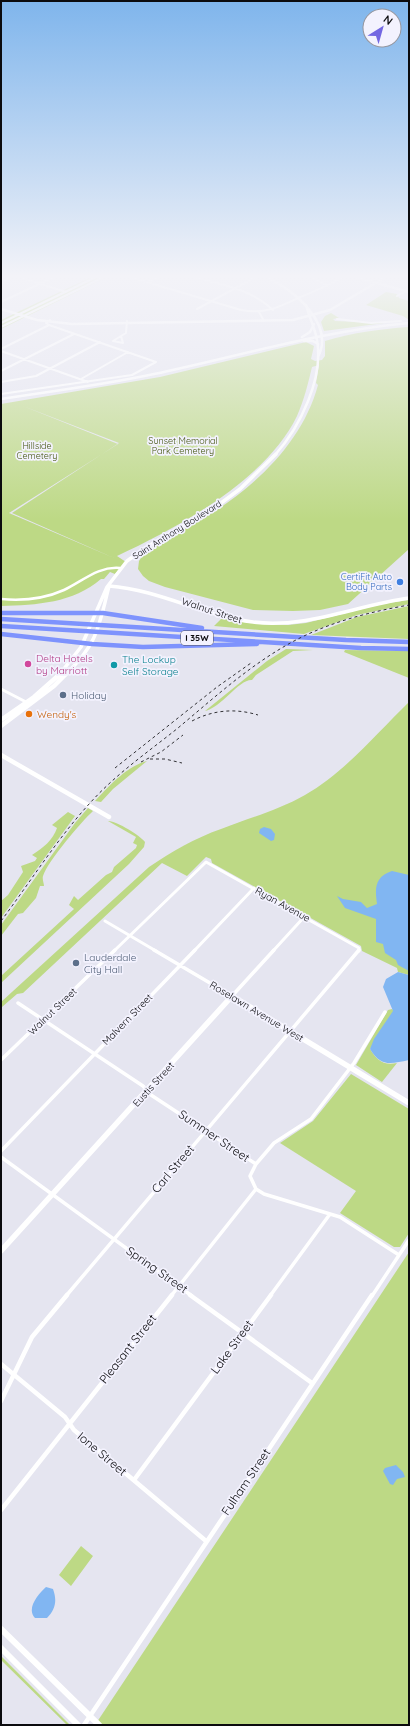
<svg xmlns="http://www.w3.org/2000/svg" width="410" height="1726" viewBox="0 0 410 1726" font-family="Quicksand,sans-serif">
  <rect width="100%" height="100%" fill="#e5e5f0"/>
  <!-- green -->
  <path fill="#bdd985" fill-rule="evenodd" d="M89,278h16l-104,51v-9z
    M386,292l11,2 2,4 10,3v19l-6,-4 -37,-11z
    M331,313l8,5 -6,1 2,2 49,2 -60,8 -3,-9 4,-6z
    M409,327v222l-61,55 -28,6 -27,1 -40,-1 -88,-23 -16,-6 -6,-5 -5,-7 1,-8 6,-9c20,-14 43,-24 64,-37 48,-30 94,-74 109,-130l-2,-2 3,-18 -7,2c-4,17 -8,33 -15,49 -31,64 -118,111 -180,140l9,6 -11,12 -5,-2 -6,7h-3c-28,24 -64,26 -100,27v-202l159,-27 146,-35 8,4 -3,13 4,2 7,-1 3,-4v-15c26,-8 55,-12 84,-14zM23,406l96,37 -107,70 102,45 -105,-45 109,-69z
    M409,600v4l-52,11 -53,19 -90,-8 9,-9 37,7 28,1 18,-2 76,-19z
    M409,606v33l-98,-4 46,-18z
    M286,649l27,1 -20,1 -37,24 -4,5c-13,-1 -31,28 -47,31l62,-50z
    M345,650l64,1v27l-65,-26z
    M409,702v273l-11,-3 -1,-4 -35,-17 -1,-5 -149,-83 -1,-4 -5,-2 -19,19 -25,-13 -139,130 -6,1 -15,13 -1,7v-12l148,-135c22,-15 46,-29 72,-38 28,-11 58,-19 84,-34 39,-22 72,-62 104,-93z
    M147,761l-34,28 -12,13 -6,-1c14,-15 32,-35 52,-40z
    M88,808l5,3c-12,11 -45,50 -50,65 -1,3 1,7 1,10h-4l-4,12 -13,15 -5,1 -17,22v-11l74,-102z
    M68,812l7,4 -74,102v-17l7,-6 15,-23 -2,-6 14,-5 2,-3 -5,-3c11,-7 21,-15 25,-27l-5,-3z
    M108,821c7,-1 33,15 37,21l-1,5 -15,17 -128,119v-7l73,-67 -5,-4 5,-9 4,4 28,-25 6,-3 2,-5 22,-19 1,-3 -4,-2 3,-6z
    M392,1009l2,2 -24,38c7,11 13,17 27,14l-15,19 -26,-17 32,-55z
    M351,1074l58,35v124l-9,14h-6l-54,-34 16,-22 -76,-48 33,-22z
    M409,1252v473h-314z
    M81,1546l12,10 -22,30 -12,-11z
    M1,1656l69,69h-3l-66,-65z"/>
  <!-- water -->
  <path fill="#81b6f2" d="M264,827l7,2 4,5 -1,6 -3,1 -12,-8 1,-4z
    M392,871l17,4v96l-11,-6 -2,-5 -11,-7 -2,-9 -7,-2v-23l-31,-11 -8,-12 6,3 18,3 6,6 10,-4c-2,-15 -3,-27 15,-33z
    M398,972l11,3v85c-19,4 -28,7 -39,-11l4,-10 19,-28 -10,-24 3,-8z
    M396,1465l7,7 2,5 -8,2 -4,6 -3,-1 -7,-13 2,-3z
    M46,1587l7,2c4,11 3,20 -6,29h-12c-9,-9 3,-24 11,-31z"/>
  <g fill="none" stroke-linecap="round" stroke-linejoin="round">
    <!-- street-far4 -->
    <path stroke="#fff" stroke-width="2" d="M22,278l44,14
      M133,278l108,32c24,4 36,-2 57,-12 15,-6 29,-12 43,-20
      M197,278c28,7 55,12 76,32
      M314,278l13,8
      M1,282l8,-4
      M147,282l9,-4
      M397,296l9,-5
      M1,302l51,-24
      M197,309l57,-31
      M259,312l5,9
      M337,319l34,4 30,-2
      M1,323l93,-45
      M49,325l107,37
      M1,327l101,-49
      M121,336l2,7 -10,-2z
      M121,336l5,-3 1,-12
      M1,349l48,-24 -3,-2 4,-3
      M1,351l87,31
      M1,371l73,-37
      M81,379l47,-27
      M1,382l35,-6 64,-34
      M1,394l131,-19 24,-13"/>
    <!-- street-far3 -->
    <path stroke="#fff" stroke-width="2.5" d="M1,599c22,2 43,0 63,-9 19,-9 34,-24 56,-22"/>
    <!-- street-far2 -->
    <path stroke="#fff" stroke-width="3" d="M1,689l27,14
      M105,921l51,30
      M114,951l92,-89 153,86v3
      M194,951l60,-63
      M273,951l32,-35"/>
    <!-- street-far1 -->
    <path stroke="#fff" stroke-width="3.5" d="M154,950l78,46 42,-46
      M18,1003l125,83 8,9 105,69
      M385,1012l-31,51 -43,56 -37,24 -18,21 -6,12 6,13 8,5 76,23 59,38
      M1,1060l114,-110
      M1,1151l194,-201
      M1,1157l191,139
      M66,1296l293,-346
      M171,1296l85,-107
      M270,1296l60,-82
      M372,1296l37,-56"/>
    <!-- street -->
    <path stroke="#fff" stroke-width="4.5" d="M190,1295l122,88
      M1,1364l64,53 9,13 132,111
      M1,1401l31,-64 35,-42
      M134,1480l137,-185
      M1,1510l171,-215
      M84,1725l288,-430"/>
    <!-- secondary-far4 -->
    <path stroke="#fff" stroke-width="2.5" d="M268,278c26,12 67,46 50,79
      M359,278l50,14
      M1,309l36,11 35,4 221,-4 37,-10 54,-32
      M302,337l8,-5 4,-8
      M304,341h9l5,3
      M1,399c51,-8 102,-14 153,-25 85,-18 168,-43 255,-51
      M275,455c25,-28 49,-77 42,-115 -2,-12 -8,-23 -11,-35"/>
    <!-- secondary-far3 -->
    <path stroke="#fff" stroke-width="3.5" d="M109,586c52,4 94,30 144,36 53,7 104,-17 156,-24
      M59,675l22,-28 26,-60 20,-26 18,-13 72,-42 23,-17 36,-35
      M65,675c32,-30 34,-48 44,-89"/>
    <!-- secondary-far2 -->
    <path stroke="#fff" stroke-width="4.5" d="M1,720l33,-23 26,-23
      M1,726l53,-40 12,-12
      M1,755l108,62"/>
    <!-- secondary-far1 -->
    <path stroke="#fff" stroke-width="5.5" d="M1,1251l231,-255 177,107"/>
    <!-- secondary -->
    <path stroke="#fff" stroke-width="6" d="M1,1629l98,96
      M1,1648l77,77"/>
    <!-- highway -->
    <path stroke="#7e93fd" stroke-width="4.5" d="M1,613h102l99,15
      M1,619l345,21 63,2
      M1,626l360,22 48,1
      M1,634l91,10 51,3 114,-3"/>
    <!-- rail -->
    <path stroke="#313135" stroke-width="1" stroke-dasharray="3 3" stroke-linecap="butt" d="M192,721c21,-11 43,-13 66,-6
      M150,759h15l17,4
      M141,762l20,-10 22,-17
      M115,768l102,-81 34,-24
      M1,921c30,-40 56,-82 89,-118 26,-29 58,-51 88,-75 37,-31 73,-64 116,-87 36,-19 75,-29 115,-36"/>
  </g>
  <!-- sky -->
  <linearGradient id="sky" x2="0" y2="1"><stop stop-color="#7fb5ec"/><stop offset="0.53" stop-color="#f3f3f8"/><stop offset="1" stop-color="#f3f3f8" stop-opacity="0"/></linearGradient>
  <rect width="410" height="520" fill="url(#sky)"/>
  <!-- markers -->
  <circle fill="#3f7fe0" stroke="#f3f2fe" stroke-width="1.5" cx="400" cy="582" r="4"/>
  <circle fill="#d1479c" stroke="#f3f2fe" stroke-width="1.5" cx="28" cy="664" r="4"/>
  <circle fill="#0f9aa8" stroke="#f3f2fe" stroke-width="1.5" cx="114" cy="665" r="4"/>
  <g fill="#5c6f8a" stroke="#f3f2fe" stroke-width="1.5">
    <circle cx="63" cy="695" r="4"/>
    <circle cx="76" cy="963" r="4"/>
  </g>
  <circle fill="#e8710a" stroke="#f3f2fe" stroke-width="1.5" cx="29" cy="714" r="4"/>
  <g text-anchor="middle" stroke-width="3.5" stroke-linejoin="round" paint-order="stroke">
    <!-- far-park labels -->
    <g font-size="9" fill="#43550e" stroke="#f3f2fe">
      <text x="183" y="444">Sunset Memorial<tspan x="183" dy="10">Park Cemetery</tspan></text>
      <text x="37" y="449">Hillside<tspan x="37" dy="10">Cemetery</tspan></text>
    </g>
    <!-- far-street labels -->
    <g font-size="9" fill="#0b0b0e" stroke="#f3f2fe">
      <text transform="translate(177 530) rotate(-32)" y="3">Saint Anthony Boulevard</text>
    </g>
    <!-- far-shop labels -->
    <g font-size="9" fill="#366cbe" stroke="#f3f2fe" text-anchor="end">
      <text x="392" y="580">CertiFit Auto<tspan x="392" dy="10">Body Parts</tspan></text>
    </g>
    <!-- shield labels -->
    <rect fill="#f3f2fe" stroke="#515056" stroke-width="1" x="181" y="631" width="32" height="14" rx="3"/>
    <g font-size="9" font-weight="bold" fill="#0b0b0e">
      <text x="197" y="641">I 35W</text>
    </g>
    <!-- street labels -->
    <g font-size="10" fill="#0b0b0e" stroke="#f3f2fe">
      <text transform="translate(212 610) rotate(18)" y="4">Walnut Street</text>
      <text transform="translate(283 904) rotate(29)" y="4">Ryan Avenue</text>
      <text transform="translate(52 1011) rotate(-44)" y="4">Walnut Street</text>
      <text transform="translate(257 1011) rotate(31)" y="4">Roselawn Avenue West</text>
      <text transform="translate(127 1019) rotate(-46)" y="4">Malvern Street</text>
      <text transform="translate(153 1084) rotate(-48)" y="4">Eustis Street</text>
    </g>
    <!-- hotel labels -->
    <g font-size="10" fill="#b23c85" stroke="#f3f2fe" text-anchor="start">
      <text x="36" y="662">Delta Hotels<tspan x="36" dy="12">by Marriott</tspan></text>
    </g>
    <!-- culture labels -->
    <g font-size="10" fill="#0d838f" stroke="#f3f2fe" text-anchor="start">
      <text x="122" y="663">The Lockup<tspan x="122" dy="12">Self Storage</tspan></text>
    </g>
    <!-- service labels -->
    <g font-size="10" fill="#4e5e75" stroke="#f3f2fe" text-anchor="start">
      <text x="71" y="699">Holiday</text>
      <text x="84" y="961">Lauderdale<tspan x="84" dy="12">City Hall</tspan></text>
    </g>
    <!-- food labels -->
    <g font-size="10" fill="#c56008" stroke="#f3f2fe" text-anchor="start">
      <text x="37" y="718">Wendy's</text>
    </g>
    <!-- near-street labels -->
    <g font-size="12" fill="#0b0b0e" stroke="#f3f2fe">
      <text transform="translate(214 1136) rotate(34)" y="4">Summer Street</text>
      <text transform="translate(173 1169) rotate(-50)" y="4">Carl Street</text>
      <text transform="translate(157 1270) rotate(35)" y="4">Spring Street</text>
      <text transform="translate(232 1347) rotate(-54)" y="4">Lake Street</text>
      <text transform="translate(128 1349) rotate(-52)" y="4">Pleasant Street</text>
      <text transform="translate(102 1454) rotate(40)" y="4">Ione Street</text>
      <text transform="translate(246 1482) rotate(-56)" y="4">Fulham Street</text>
    </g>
  </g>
  <!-- border -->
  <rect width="410" height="1726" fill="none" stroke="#0b0b0e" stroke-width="4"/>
  <!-- north arrow -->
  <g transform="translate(382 28) rotate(37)"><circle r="19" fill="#f3f2fe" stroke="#96969e"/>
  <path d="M0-3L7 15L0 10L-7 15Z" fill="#7367e2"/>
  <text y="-6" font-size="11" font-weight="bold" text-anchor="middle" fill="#0b0b0e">N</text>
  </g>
</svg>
